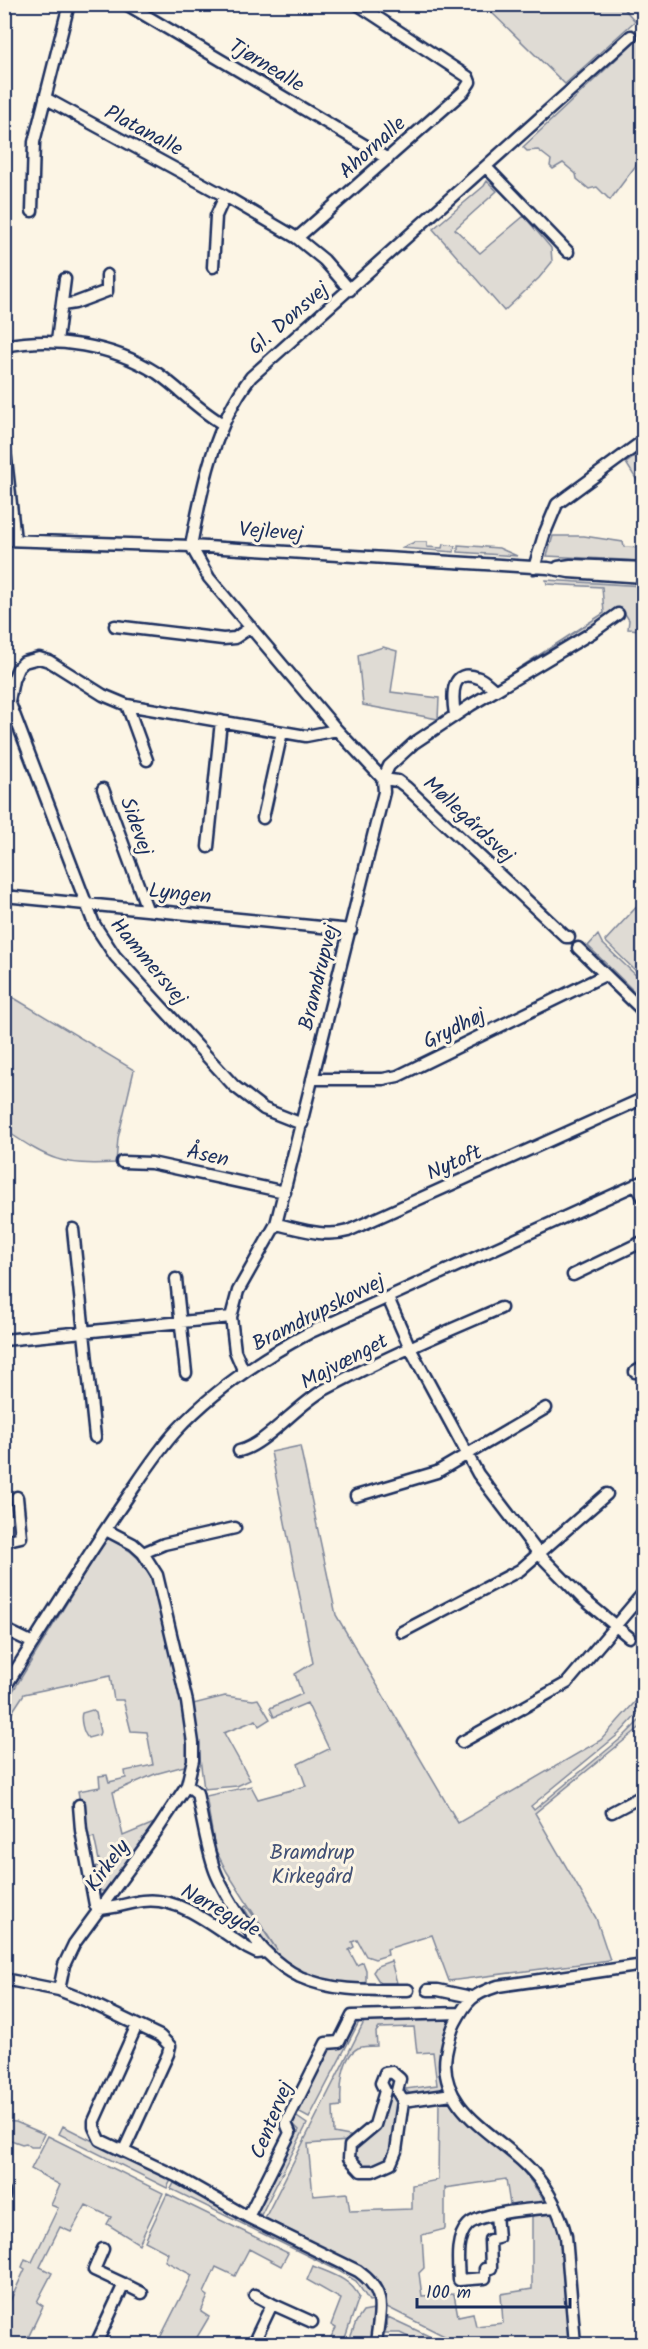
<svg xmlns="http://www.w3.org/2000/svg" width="648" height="2349" viewBox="0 0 648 2349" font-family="Kalam,sans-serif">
  <rect width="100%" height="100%" fill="#fcf5e5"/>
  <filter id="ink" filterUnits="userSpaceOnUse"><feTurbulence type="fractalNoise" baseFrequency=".0167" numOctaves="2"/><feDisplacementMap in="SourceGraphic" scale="12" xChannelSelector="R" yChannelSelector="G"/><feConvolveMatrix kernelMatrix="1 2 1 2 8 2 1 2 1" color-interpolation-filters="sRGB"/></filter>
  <g filter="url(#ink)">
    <!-- green -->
    <path fill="#dfdbd4" stroke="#7d8599" stroke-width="1.5" d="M484,5h137l14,16 -70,63z
      M643,34v122l-33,44 -13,-13 -8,2 -12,-10 -1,-5 -13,-11 -10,6 -3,-3 1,-6 -13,-10 -11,1 -4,-4z
      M487,181l10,10 -42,38 25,24 44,-37 27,32 1,14 -13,16 -35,33 -71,-82 51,-43z
      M636,456l7,10v24l-17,-27z
      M553,536h31l39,6 1,5 19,1v13l-96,-5z
      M415,542h12v5l15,1 1,-4 12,2 -1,6 -53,-4z
      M458,545l41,3 18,8 -59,-4z
      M546,580l97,6v44l-15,-1 1,-9 -7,-11 -3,1 -101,63 -5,-1 91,-59 -2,-26 -55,-3z
      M383,647l14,4 -6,41 48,6 -1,21 -75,-14 -5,-50z
      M643,900v78l-38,-37z
      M598,935l4,8 41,39v18l-55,-54z
      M4,992l130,78 -16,68 -2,25c-55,3 -66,-3 -111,-33z
      M300,1446l36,169 122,208 143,-83 42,-47v15l-23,25 -89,73 3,4 90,-74 19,-19v8l-108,88 61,105 14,42 -161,21 -17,-46 -45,14 1,6 -13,4 -9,-3 -9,-16 -5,2 2,5 -5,3 8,15 6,-3 3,8v12c-21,8 -73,-8 -89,-23 -13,-13 -23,-35 -33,-51l2,-3 31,45 -50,-78 -12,-23 -9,-53 45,-10 7,13 48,-13 -8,-22 31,-15 -22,-46 -33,14 -4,-9 32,-14 -7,-20 18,-11 -42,-211z
      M107,1537l23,14 14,13 17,35 24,119 3,47 -33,9 -42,18 10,44 31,-13 -47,68h-6l-4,-6 -4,-17 7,-3 -6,-28 -7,2 -9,-48 22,-4 -1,-11 8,-1 2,7 17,-4 -1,-7 28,-6 -6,-33 -16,-1 -8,-31h-9l-4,-24 -86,18 -19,29v-19z
      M225,1696l28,4 5,-1 12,20 -11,7 -3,-6 -32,13 26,47 -13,6 -33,3 -11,-85z
      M92,1710l4,3 4,19 -1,3 -11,3c-5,-5 -8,-19 -6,-25z
      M391,1961l6,22h-17l-7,-11 4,-6z
      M446,2016l5,3 -7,21 1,46 -7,6 -28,2 -5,-5 32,-4 -4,-33 -16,1 -3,-26 -35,1 -3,4 1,14c-6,0 -14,0 -19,2 -17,9 -18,42 -17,58l-8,1 1,26 16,3 -2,5 -40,3 5,52 34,-3 3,18 62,-2v-24l26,-5 1,-79h10c19,24 44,41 66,62 12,11 20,24 29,38l-34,4 -4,-26 -61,9v41l-23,6 2,33 -5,5 3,23 32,-2 4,22 15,-3 3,13 27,-3 -2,-29 31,-5v-73l21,-2 13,22 9,108h-115l-75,-38c-2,-18 -7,-28 -22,-38l-98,-50 101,-200z
      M355,2019l5,1 -51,98 -13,-7 31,-61 13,-3z
      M393,2095l5,3c-1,16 0,57 -15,66 -5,3 -13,3 -19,3l-10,-9v-12l35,-49z
      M294,2115l13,9 -46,91 -5,-3 43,-82 -7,-7z
      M4,2121l12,1 28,12 -6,13h-7l-5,-4 -4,1 -17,-6z
      M63,2126l108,54 -4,8 -108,-54z
      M48,2136l115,57 -24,51 -32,-20 4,-7 -25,-12 -15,27 -11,-5 -20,40 12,6 -15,29 6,4 -18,38h-20v-32l20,-43 -3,-2 3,-8 7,3 26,-54 -7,-3 9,-20 -29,-16z
      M174,2183l188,95 9,10 4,12 -6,1 -13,-20 -17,-10 -168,-82z
      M167,2194l121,59 -7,13 -32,-17 -14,27 -19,-9 -12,26 4,3 -7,16 8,5 -16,27h-36l35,-69 -27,-14 3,-8 -23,-12z
      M313,2266c16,7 39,13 46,31l-16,47h-16l9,-16 -5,-3 10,-26 -34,-19z
      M374,2310l-4,34h-22l8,-22 7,-10z
      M388,2317l58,27h-23l-23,-11h-15z"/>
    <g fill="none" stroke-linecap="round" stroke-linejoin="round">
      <!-- minor casing -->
      <g stroke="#1b2f5e" stroke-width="15">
        <path id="minor" d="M126,4l262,155
          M45,98l180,98 72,42 27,22 26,30
          M486,167l82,85
          M32,211l2,-69 35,-138
          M297,238l167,-147 6,-9 -2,-5 -111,-73
          M213,267l3,-51 9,-20
          M62,305l13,-2 32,-12v-16
          M57,341l8,-62
          M4,346c52,-10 108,-1 153,27 23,16 41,37 66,51
          M4,441l11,99
          M4,540l187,6 357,22 21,4 75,5
          M191,546l18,32 128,152 46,49 1,13 -108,432 -38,67 -7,26 4,34 9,21
          M191,546c11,-59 23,-121 60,-169l380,-341
          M558,567l13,-2 73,3
          M534,568l10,-33 13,-31 87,-64
          M115,626l108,13 12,-1 16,-11
          M127,705l20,55
          M455,715c-3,-19 -5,-48 24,-37 6,2 11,9 16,12
          M103,789l44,120
          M263,818l19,-86
          M208,847l13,-126
          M4,896l347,34
          M569,937h-3l-160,-150 -8,-6 -15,-2 6,-13 25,-23 57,-38 122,-73 25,-18
          M578,948l66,64
          M312,1079h71l15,-3 207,-101
          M302,1124l-38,-15 -30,-23 -119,-130 -21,-32 -85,-223 4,-21 5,-12 6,-6 15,-4 10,3 54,34 24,10 179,31 31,-6
          M122,1162l29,1 134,29
          M636,1184l8,15
          M276,1224c24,5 48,14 72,7l296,-133
          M73,1229l22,208
          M573,1275l71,-34
          M176,1279l10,94
          M388,1298l22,50 68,126 61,80 43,44 47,39
          M4,1340l227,-23
          M635,1372l9,-5
          M239,1451c25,-5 58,-46 85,-61 57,-31 117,-56 177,-82
          M356,1496l81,-24 109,-64
          M4,1541l17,-4 -4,-40
          M143,1553l21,-9 71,-16
          M4,1629l29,14
          M402,1632l118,-62 87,-76
          M4,1689c38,-61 76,-122 116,-181 19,-27 35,-54 57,-78 38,-41 83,-71 132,-97l335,-152
          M462,1742l105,-59 77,-91
          M187,1785l10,8c5,25 9,51 17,75 6,19 39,72 53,85 10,10 21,18 33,24 33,15 73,13 108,13
          M79,1805l2,25 14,75 2,4
          M612,1812l32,-17
          M97,1909c17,0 30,-6 46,-8 38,-5 74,28 104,47l10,5 8,-1
          M4,1979l55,11 28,11 73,35 10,10 -2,8 -44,96
          M59,1990l5,-25 10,-21 84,-115 29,-44 6,-25v-17l-6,-41 -30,-127 -14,-22 -10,-9 -27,-14
          M428,1990h10l33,7
          M137,2025l-43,96v6l6,13 76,36 72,41 42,-84 -4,-10 40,-80 13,-1 13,-26 108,-3
          M392,2072l8,7 -3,12 6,10 -7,50 -5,12 -18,8h-12l-12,-13 1,-12 25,-21 10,-34 -4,-8 4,-10z
          M403,2101l49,-7
          M4,2192v4
          M496,2214l2,24 -8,2 1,28 -6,1v9l-26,2c-1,-17 -4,-42 9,-55 13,-13 68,-16 88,-18
          M248,2217l110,54c31,22 21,40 18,73
          M124,2284l18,9
          M255,2295l17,9
          M96,2344l28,-60 -30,-14 9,-21
          M253,2344l19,-40 40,18
          M575,2344l-9,-108c-6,-24 -18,-47 -34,-65 -31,-35 -95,-60 -86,-117 2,-10 4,-21 9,-31 12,-23 18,-29 43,-37l146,-21"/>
      </g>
      <!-- minor -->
      <use href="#minor" stroke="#fcf5e5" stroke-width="10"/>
    </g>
  </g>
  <g text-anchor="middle" stroke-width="6" stroke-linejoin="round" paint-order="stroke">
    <!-- street labels -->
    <g font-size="21" fill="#1b2f5e" stroke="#fcf5e5">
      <text transform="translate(267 65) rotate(31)" y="7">Tjørnealle</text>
      <text transform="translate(144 130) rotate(28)" y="7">Platanalle</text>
      <text transform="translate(372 147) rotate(-42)" y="7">Ahornalle</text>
      <text transform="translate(288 318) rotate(-41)" y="7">Gl. Donsvej</text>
      <text transform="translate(271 531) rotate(4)" y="7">Vejlevej</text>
      <text transform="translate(469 819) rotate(43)" y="7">Møllegårdsvej</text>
      <text transform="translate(137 826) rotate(70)" y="7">Sidevej</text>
      <text transform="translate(180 893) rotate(6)" y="7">Lyngen</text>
      <text transform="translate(149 961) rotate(50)" y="7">Hammersvej</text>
      <text transform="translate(318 977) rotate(-76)" y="7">Bramdrupvej</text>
      <text transform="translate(454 1028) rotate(-26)" y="7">Grydhøj</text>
      <text transform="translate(208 1155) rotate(12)" y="7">Åsen</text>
      <text transform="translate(454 1162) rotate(-24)" y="7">Nytoft</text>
      <text transform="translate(318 1312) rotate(-27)" y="7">Bramdrupskovvej</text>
      <text transform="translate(344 1361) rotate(-28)" y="7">Majvænget</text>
      <text transform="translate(107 1865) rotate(-53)" y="7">Kirkely</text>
      <text transform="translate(221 1910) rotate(29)" y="7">Nørregyde</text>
      <text transform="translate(271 2120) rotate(-68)" y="7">Centervej</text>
    </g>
    <!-- park labels -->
    <g font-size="21" fill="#425176" stroke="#fcf5e5">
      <text x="312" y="1859">Bramdrup<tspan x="312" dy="24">Kirkegård</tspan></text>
    </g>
  </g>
  <!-- margin -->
  <rect width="648" height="2349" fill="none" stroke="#fcf5e5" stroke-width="24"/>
  <rect x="12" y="12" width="624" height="2325" fill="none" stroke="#1b2f5e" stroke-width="2" filter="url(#ink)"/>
  <!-- scale -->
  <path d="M417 2298v9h153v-9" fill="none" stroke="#1b2f5e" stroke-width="3"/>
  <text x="426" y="2298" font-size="18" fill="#1b2f5e" stroke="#fcf5e5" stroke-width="4.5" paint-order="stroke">100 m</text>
</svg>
